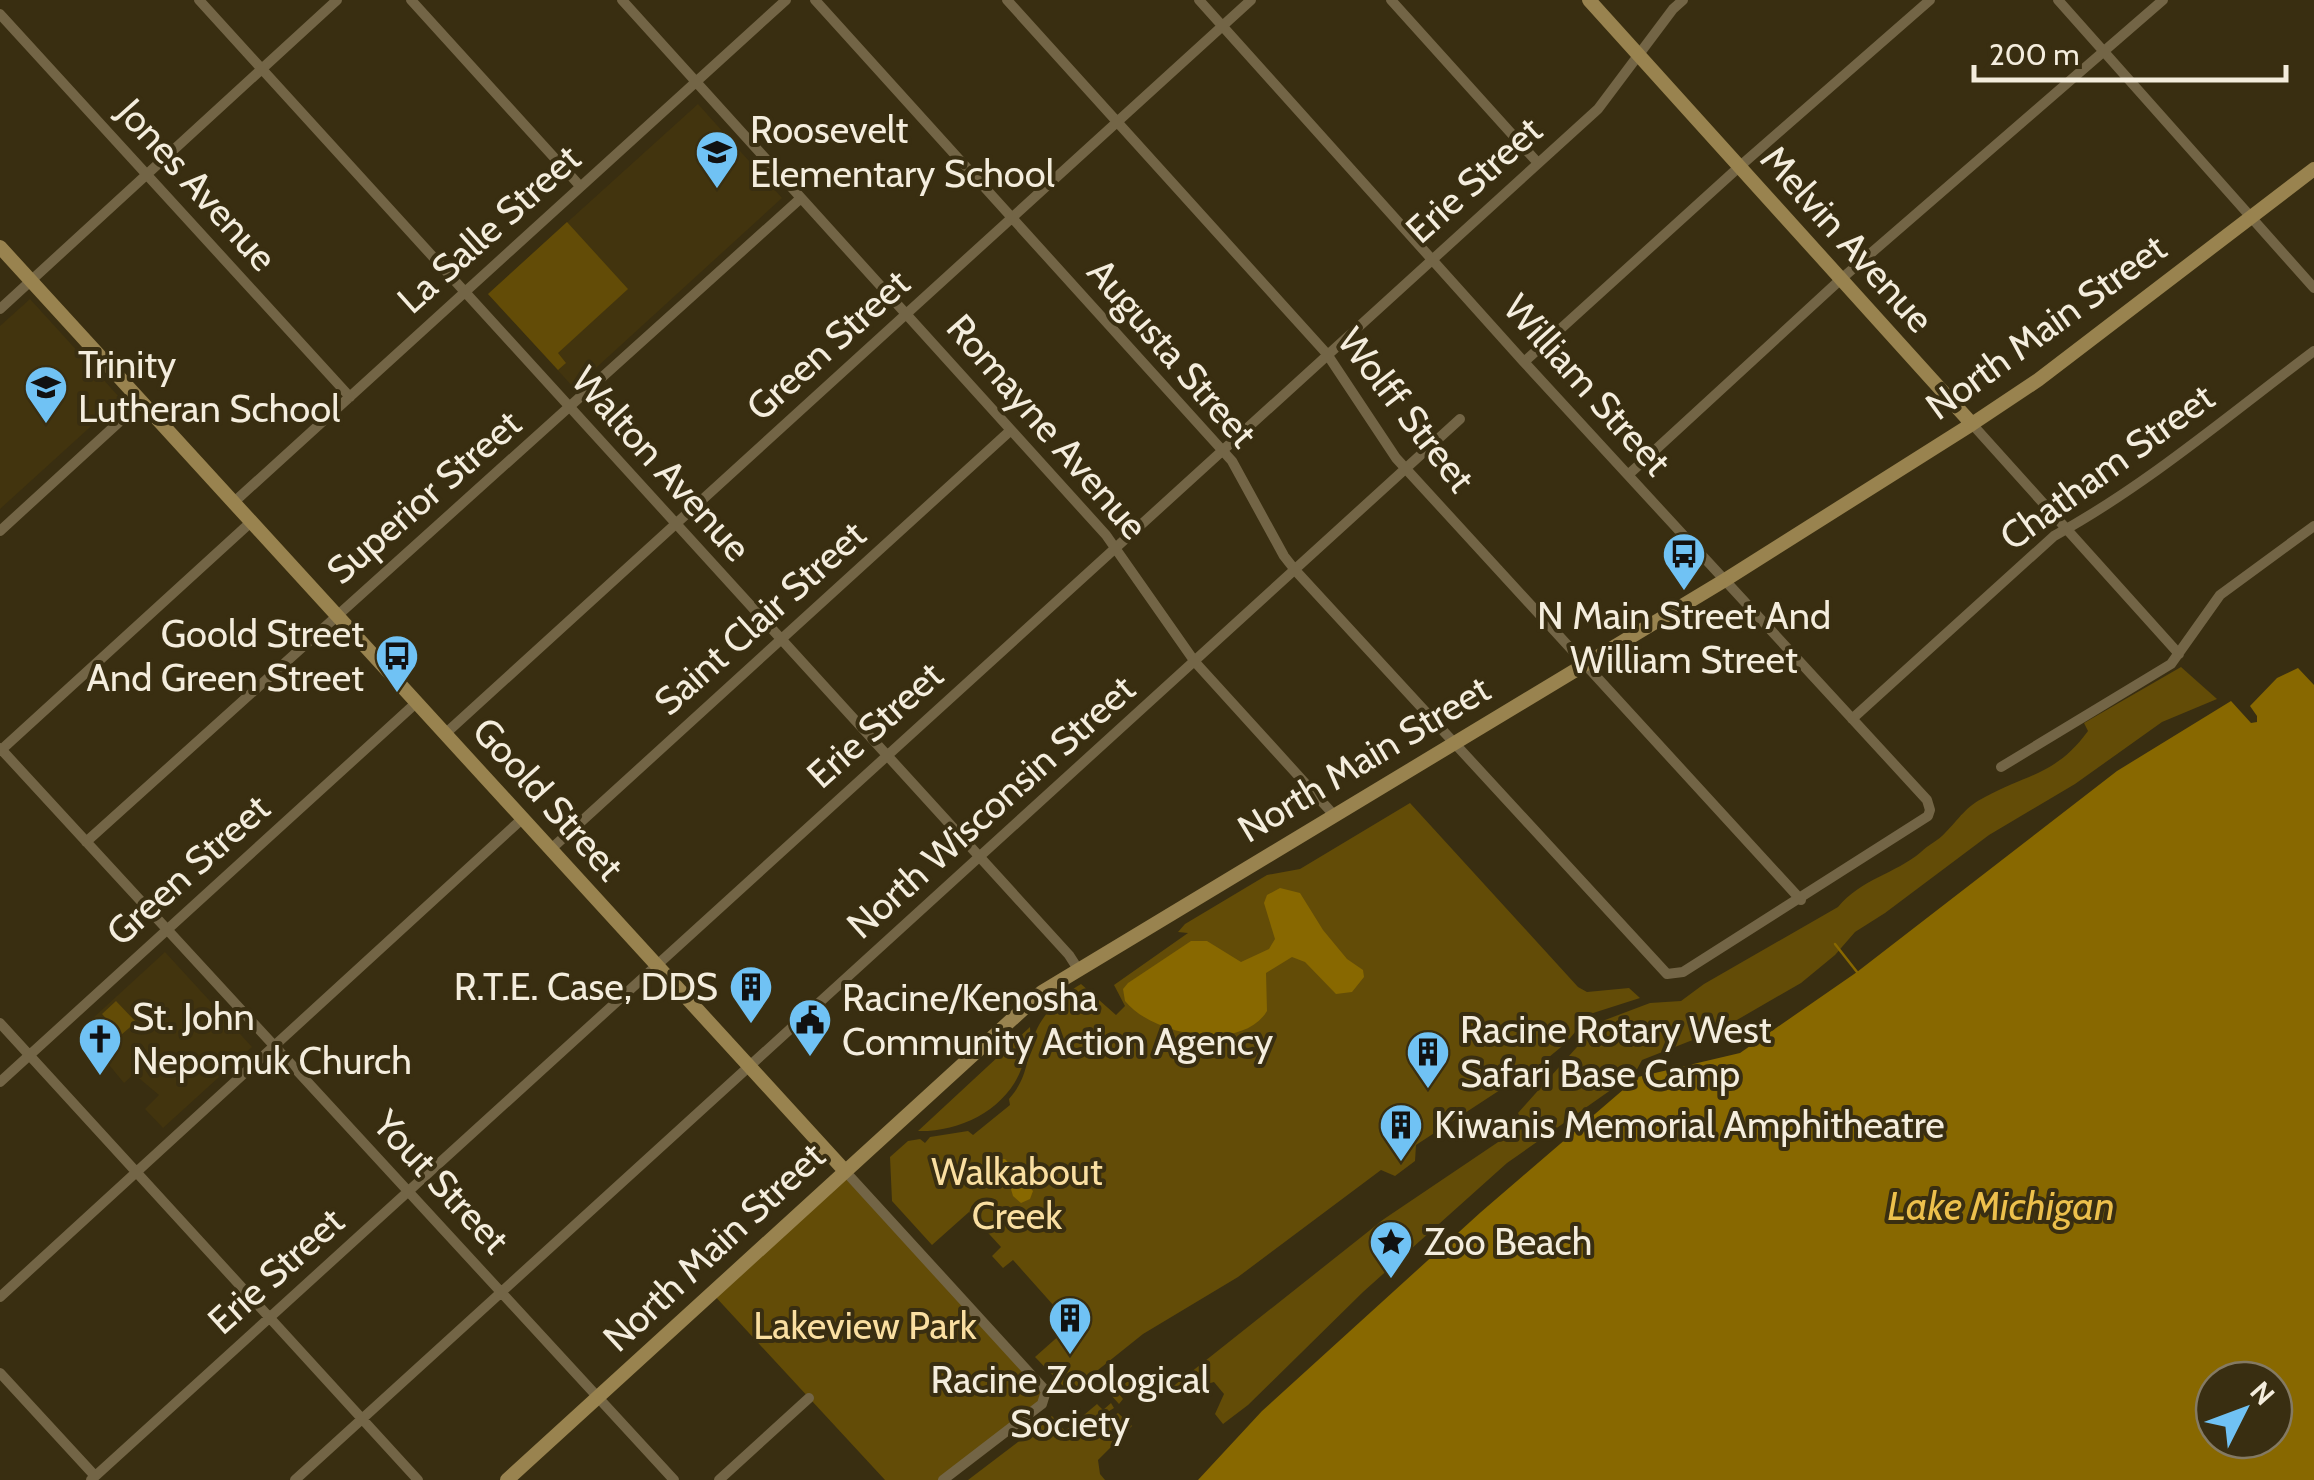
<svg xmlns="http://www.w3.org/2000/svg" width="2314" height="1480" viewBox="0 0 2314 1480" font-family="Cabin,sans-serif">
  <rect width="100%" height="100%" fill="#392e11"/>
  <!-- built -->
  <path fill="#42340e" d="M698,104l84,94 -208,190 -86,-94z
    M30,299l91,100 -121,110v-183z
    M165,952l87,95 -89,81 -18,-19 14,-14 -25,-21 -10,9 -44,-53z"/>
  <!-- green -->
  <path fill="#634c07" d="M567,222l61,67 -70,64 8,10 -8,7 -70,-76z
    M2181,667l36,32 -55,23 -87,62 -86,51 -104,78 -30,19 -20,23 -34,28 -78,45 -81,32 -7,13 -128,90 -144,129 -115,113 -25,19 -8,-10 9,-20 -10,-12 -21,6h-22l213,-169 129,-87 12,-4 -7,-15 76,-85 11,-8 45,-17 31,-2 23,-17 134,-77c23,-28 57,-33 83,-55 7,-7 18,-12 24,-19 15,-15 20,-26 40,-36 43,-23 72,-23 103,-66l-4,-8z
    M1410,803l168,184 9,5 42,-4 11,10 -50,16 -24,29 -23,19 -127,83 -1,16 -20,15 -14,-6 -143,107 -95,57 -45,36 3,5 -23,13 -5,-6 -7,7 -31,-32 36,-32 -58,-65 -10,8 -11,-12 9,-9 -32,-35 -37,33 -40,-44 -2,-44 18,-16 12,-2 5,4 5,-6 38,-6 5,4 37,-30 -1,-6c21,-24 16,-41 27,-68 8,-19 28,-37 45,-47l35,31 9,-9 -11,-21 74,-52 -10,-1 7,-8 82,-49 33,-6z
    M116,1001l20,21 -15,13 -19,-21z
    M1030,1027c1,9 -2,20 -5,30 -11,48 -60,75 -107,74z
    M845,1171l202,223 -104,86h-58l-173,-187z
    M1161,1370l-25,21 -8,-4 -8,8 3,4 -4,5 -9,-10 17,-12z
    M1111,1403l3,5 -45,28 4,5 45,-28 14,13 -34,34 2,14 5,6h-137l84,-64 13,15 32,-27 6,6z"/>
  <!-- water -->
  <path fill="#886800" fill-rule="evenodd" d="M2298,668l16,17v795h-1116l64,-69 219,-199 157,-135 102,-24 117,-81 260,-201 114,-70 20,22 6,-1v-6l-7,-10 27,-28zM2214,1380h60v60h-60z
    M1280,888l20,5 23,37 24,29 16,11 1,7 -12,15 -16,2 -31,-32 -13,-5 -26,16 1,38c-25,42 -115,24 -142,-10l-2,-12 5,-6 63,-42h16l34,21 28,-13 6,-10 -11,-36 3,-8z
    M1000,1159h5l28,32 -3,8 -9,4 -8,-7 -7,-24 -10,-2 -3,-7z"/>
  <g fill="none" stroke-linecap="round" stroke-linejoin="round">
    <!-- stream -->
    <path stroke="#886800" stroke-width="2.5" d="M1835,944l22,28"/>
    <!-- street -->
    <path stroke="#736546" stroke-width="10" d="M199,0l870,955 9,14
      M411,0l169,186
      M622,0l484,535 89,127 139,153
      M815,0l417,461 52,95 11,14 372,404 16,-2 245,-156 2,-6 -3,-10 -403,-438 -325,-362
      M1007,0l320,354 69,104 405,442
      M1391,0l147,163
      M2058,0l256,288
      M0,14l350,383
      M0,309l337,-309
      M1524,362l215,-195 191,-167
      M1972,424l207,230
      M1628,475l212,-195 323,-280
      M233,503l553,-503
      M0,531l141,-129
      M1852,719l202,-183c93,-51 176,-122 260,-185
      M445,734l806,-734
      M0,748l674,732
      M0,751l251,-229
      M2001,767l170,-103 49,-69 94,-69
      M86,842l715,-644
      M550,850l461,-420
      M0,1023l418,457
      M0,1082l416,-379
      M845,1171l201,220 -4,13 -99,76
      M0,1297l522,-478
      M0,1373l95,103
      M91,1480l1507,-1371 75,-100 10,-9
      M295,1480l1165,-1061
      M719,1480l90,-82"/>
    <!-- secondary -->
    <path stroke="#99834f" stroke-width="14" d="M1589,0l383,424
      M0,247l845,924
      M507,1480l535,-488 683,-412 247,-156 66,-44 276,-211"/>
  </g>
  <!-- icons -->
  <defs>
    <g id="school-pin" transform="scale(2.25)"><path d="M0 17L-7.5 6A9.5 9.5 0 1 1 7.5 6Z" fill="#70c2f4" stroke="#392e11"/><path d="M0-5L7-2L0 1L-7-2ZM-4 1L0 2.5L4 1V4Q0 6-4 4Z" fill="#111"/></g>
    <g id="bus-pin" transform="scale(2.25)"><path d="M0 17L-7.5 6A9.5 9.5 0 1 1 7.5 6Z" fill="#70c2f4" stroke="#392e11"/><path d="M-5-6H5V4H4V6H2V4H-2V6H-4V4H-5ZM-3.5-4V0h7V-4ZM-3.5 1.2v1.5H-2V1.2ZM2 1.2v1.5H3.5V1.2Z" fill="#111"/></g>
    <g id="building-pin" transform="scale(2.25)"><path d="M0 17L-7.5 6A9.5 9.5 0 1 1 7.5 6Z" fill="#70c2f4" stroke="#392e11"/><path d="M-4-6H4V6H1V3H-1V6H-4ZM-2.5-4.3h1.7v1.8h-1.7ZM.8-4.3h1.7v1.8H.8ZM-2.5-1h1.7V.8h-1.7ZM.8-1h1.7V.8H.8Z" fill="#111"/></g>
    <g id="civic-pin" transform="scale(2.25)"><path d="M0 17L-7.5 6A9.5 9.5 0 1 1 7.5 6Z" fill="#70c2f4" stroke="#392e11"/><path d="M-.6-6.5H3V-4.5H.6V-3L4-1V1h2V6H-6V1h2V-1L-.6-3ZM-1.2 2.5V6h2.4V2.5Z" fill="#111"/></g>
    <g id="church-pin" transform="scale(2.25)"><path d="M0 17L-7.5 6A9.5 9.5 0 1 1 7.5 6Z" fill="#70c2f4" stroke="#392e11"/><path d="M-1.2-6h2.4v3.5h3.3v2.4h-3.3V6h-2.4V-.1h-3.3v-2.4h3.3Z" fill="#111"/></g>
    <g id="sight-pin" transform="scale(2.25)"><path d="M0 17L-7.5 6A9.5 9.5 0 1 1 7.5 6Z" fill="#70c2f4" stroke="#392e11"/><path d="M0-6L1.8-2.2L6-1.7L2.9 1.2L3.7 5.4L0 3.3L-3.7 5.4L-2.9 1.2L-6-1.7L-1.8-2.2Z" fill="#111"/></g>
  </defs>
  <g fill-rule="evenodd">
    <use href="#school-pin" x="717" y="152"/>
    <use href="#school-pin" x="46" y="387"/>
    <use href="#bus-pin" x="1684" y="554"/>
    <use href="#bus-pin" x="397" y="656"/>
    <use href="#building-pin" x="751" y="987"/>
    <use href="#civic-pin" x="810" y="1020"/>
    <use href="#church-pin" x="100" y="1039"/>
    <use href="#building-pin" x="1428" y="1052"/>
    <use href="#building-pin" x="1401" y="1125"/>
    <use href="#sight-pin" x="1391" y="1242"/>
    <use href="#building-pin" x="1070" y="1318"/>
  </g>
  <g text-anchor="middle" stroke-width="8" stroke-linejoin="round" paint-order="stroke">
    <!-- poi labels -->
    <g font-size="38" fill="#f4eddd" stroke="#392e11" text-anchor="start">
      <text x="750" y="143">Roosevelt<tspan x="750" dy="44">Elementary School</tspan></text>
      <text x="78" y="378">Trinity<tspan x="78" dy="44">Lutheran School</tspan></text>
      <text x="1684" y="629" text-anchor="middle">N Main Street And<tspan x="1684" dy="44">William Street</tspan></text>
      <text x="364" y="647" text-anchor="end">Goold Street<tspan x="364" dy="44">And Green Street</tspan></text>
      <text x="718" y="1000" text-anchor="end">R.T.E. Case, DDS</text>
      <text x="842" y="1011">Racine/Kenosha<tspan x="842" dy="44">Community Action Agency</tspan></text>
      <text x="132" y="1030">St. John<tspan x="132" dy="44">Nepomuk Church</tspan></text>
      <text x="1460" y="1043">Racine Rotary West<tspan x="1460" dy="44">Safari Base Camp</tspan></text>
      <text x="1434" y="1138">Kiwanis Memorial Amphitheatre</text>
      <text x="1424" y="1255">Zoo Beach</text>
      <text x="1070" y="1393" text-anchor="middle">Racine Zoological<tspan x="1070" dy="44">Society</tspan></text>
    </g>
    <!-- street labels -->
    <g font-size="38" fill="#f4eddd" stroke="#392e11">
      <text transform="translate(1474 180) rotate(-42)" y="13">Erie Street</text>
      <text transform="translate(197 185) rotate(48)" y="13">Jones Avenue</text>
      <text transform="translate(489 229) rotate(-42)" y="13">La Salle Street</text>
      <text transform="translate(1847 239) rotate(48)" y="13">Melvin Avenue</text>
      <text transform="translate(2046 327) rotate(-36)" y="13">North Main Street</text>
      <text transform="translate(828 345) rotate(-42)" y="13">Green Street</text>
      <text transform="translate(1172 353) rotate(49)" y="13">Augusta Street</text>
      <text transform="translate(1587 385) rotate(48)" y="13">William Street</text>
      <text transform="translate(1406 410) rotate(52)" y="13">Wolff Street</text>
      <text transform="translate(1047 427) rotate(49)" y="13">Romayne Avenue</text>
      <text transform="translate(661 464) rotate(48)" y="13">Walton Avenue</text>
      <text transform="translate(2107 467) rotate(-36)" y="13">Chatham Street</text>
      <text transform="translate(424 497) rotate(-41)" y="13">Superior Street</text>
      <text transform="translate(760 618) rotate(-42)" y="13">Saint Clair Street</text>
      <text transform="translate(875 725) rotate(-42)" y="13">Erie Street</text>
      <text transform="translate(1364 759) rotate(-31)" y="13">North Main Street</text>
      <text transform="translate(548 799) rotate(48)" y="13">Goold Street</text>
      <text transform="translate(991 807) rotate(-42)" y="13">North Wisconsin Street</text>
      <text transform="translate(188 870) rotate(-42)" y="13">Green Street</text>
      <text transform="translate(441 1182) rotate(47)" y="13">Yout Street</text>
      <text transform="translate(714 1247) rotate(-43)" y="13">North Main Street</text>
      <text transform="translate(276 1271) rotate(-42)" y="13">Erie Street</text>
    </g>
    <!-- park labels -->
    <g font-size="38" fill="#fadfa1" stroke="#392e11">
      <text x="1017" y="1185">Walkabout<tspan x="1017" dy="44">Creek</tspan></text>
      <text x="865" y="1339">Lakeview Park</text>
    </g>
    <!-- water labels -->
    <g font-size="40" font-style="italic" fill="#edc04c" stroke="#392e11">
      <text x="2001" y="1220">Lake Michigan</text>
    </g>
  </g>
  <!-- north arrow -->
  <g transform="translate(2244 1410) rotate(48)"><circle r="48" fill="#392e11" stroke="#847a63" stroke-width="2.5"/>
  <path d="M0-8L18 38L0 25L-18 38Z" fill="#70c2f4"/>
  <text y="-15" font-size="28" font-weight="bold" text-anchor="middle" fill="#f4eddd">N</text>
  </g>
  <!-- scale -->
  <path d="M1974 65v15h312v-15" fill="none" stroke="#f4eddd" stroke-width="5"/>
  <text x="1989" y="65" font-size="30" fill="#f4eddd" stroke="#392e11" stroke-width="8" paint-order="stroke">200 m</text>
</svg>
